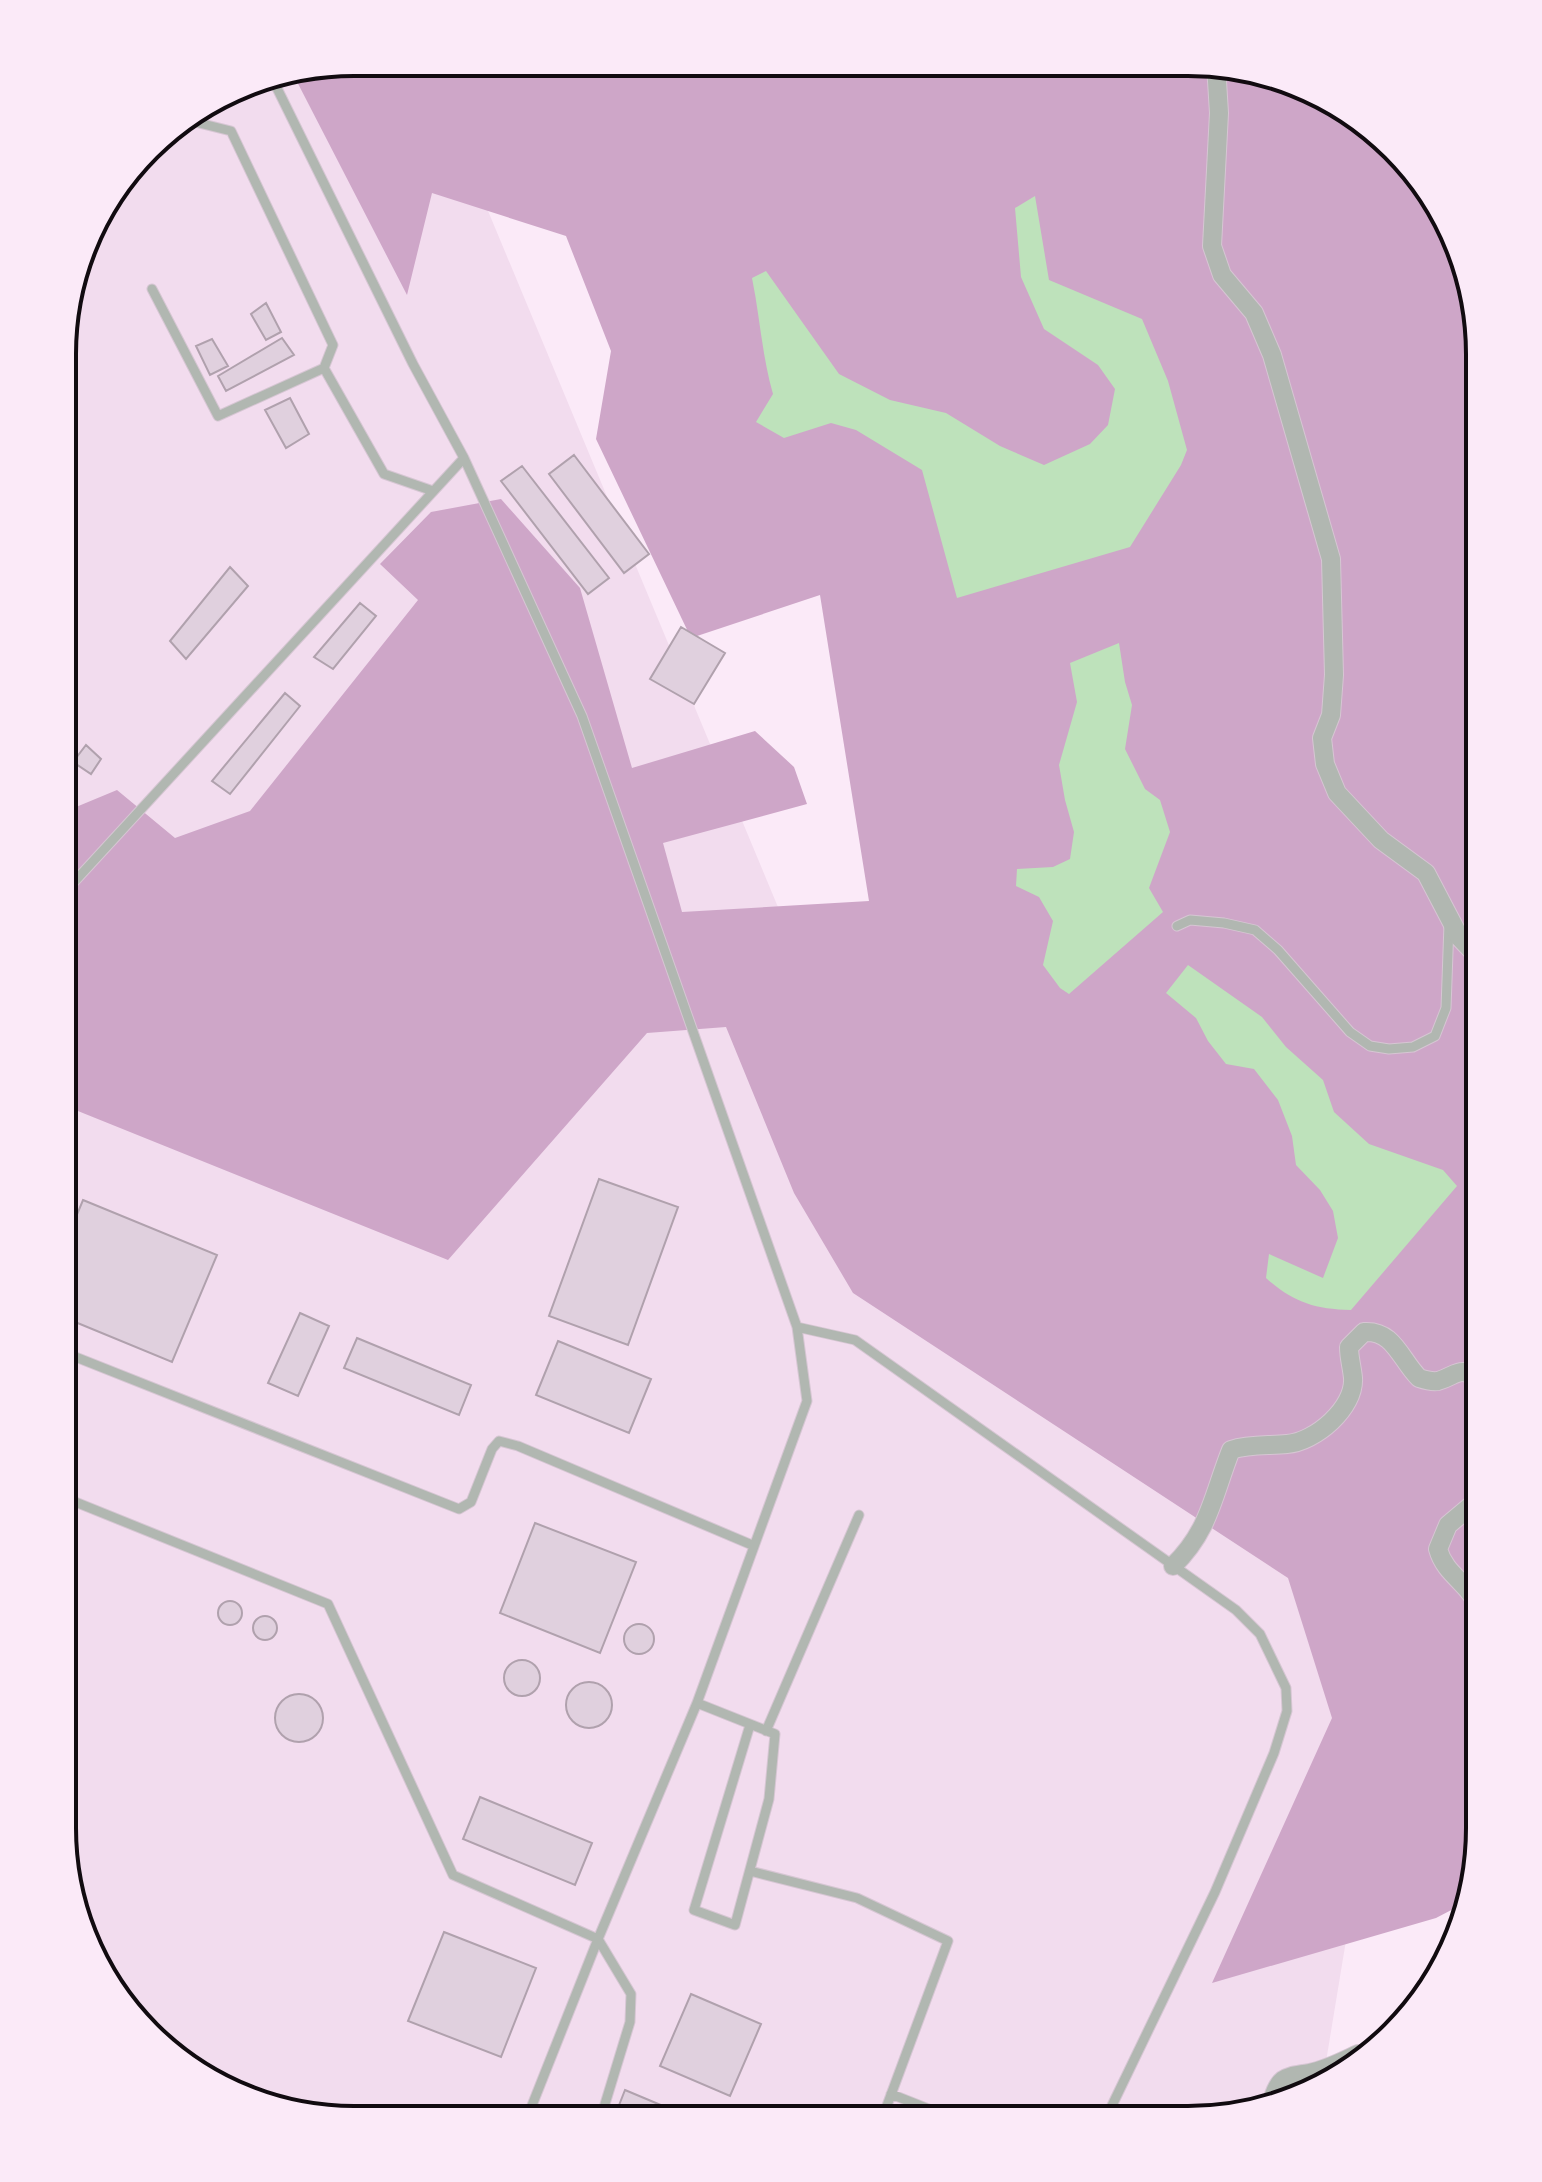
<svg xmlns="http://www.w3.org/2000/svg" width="1542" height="2182" viewBox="0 0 1542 2182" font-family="'Titillium Web',sans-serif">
  <rect width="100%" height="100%" fill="#fbeaf8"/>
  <!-- built -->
  <path fill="#f2dcee" d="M354,62h72l479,1150 496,395 -79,479 -5,4 -129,30 -872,-2 -139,-58 -85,-103 -30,-129 3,-1513 36,-107 61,-74 98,-56z"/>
  <!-- forest -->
  <path fill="#cea6c8" d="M354,62l873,3 138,57 85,103 30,129 -1,1494 -20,58 -23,12 -224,65 120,-265 -44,-140 -435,-285 -59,-100 -68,-166 -79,6 -199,227 -385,-155 1,-293 53,-22 58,48 75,-27 168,-211 -38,-36 51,-52 70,-13 79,89 52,180 123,-37 39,36 13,37 -144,39 19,69 187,-11 -49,-306 -129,43 -95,-199 15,-88 -45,-115 -134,-43 -25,102 -115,-223z"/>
  <!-- water -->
  <path fill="#bee2bb" d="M1035,196l14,84 93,39 26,62 19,69 -6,15 -51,82 -173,51 -35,-128 -66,-40 -25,-7 -47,15 -28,-16 17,-28c-11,-38 -13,-77 -21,-116l14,-7 73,103 51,26 56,13 54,33 44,19 46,-21 18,-19 7,-36 -17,-24 -54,-36 -23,-52 -6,-69z
    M1119,643l6,39 7,23 -7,44 20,40 15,11 10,32 -21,56 14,24 -94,82 -9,-6 -17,-23 10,-44 -14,-24 -23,-11 1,-17 36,-2 17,-8 4,-27 -9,-32 -6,-35 18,-63 -7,-39z
    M1188,965l74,52 24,30 37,33 11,32 35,32 74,26 14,16 -106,124c-37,-1 -58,-8 -85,-32l3,-24 54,24 15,-40 -5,-27 -13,-21 -24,-25 -4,-29 -14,-36 -24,-31 -28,-5 -18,-23 -12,-23 -30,-25z"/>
  <!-- building -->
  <path fill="#e0d0de" stroke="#b0a1ad" stroke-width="2" d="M266,303l15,29 -15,8 -15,-26z
    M282,338l12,17 -68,36 -8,-15z
    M212,339l16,27 -18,9 -14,-29z
    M290,398l19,36 -23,14 -21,-38z
    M574,455l75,99 -25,19 -75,-99z
    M522,466l87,112 -21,16 -87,-113z
    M230,567l18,19 -62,73 -16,-18z
    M360,603l16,13 -43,53 -19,-12z
    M681,627l44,26 -31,51 -44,-25z
    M285,693l15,13 -70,88 -18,-13z
    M86,745l15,14 -10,15 -18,-12z
    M599,1179l79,28 -50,138 -79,-29z
    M83,1200l134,55 -45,107 -109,-45v-69z
    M300,1313l29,13 -31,70 -30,-13z
    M357,1338l114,47 -12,30 -115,-47z
    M558,1341l93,38 -22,54 -93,-38z
    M535,1523l101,39 -36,91 -100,-40z
    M218 1613a12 12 0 1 1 24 0a12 12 0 1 1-24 0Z
    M253 1628a12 12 0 1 1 24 0a12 12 0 1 1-24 0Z
    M624 1639a15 15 0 1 1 30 0a15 15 0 1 1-30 0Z
    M504 1678a18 18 0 1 1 36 0a18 18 0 1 1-36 0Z
    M566 1705a23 23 0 1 1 46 0a23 23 0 1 1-46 0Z
    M275 1718a24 24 0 1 1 48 0a24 24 0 1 1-48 0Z
    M480,1797l112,46 -17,42 -112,-46z
    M444,1932l92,36 -35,89 -93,-36z
    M691,1994l70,30 -31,72 -70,-30z
    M625,2090l69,29 -80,-1z"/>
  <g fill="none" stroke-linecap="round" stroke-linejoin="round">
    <!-- service casing -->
    <g stroke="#d6c6d3" stroke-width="11">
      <path id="service" d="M271,76l142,288 51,94 118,258 215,611 10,74 -110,302 -99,236 -71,179
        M187,120l44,11 102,214 -9,23 60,106 49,17
        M152,289l66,127 106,-48
        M64,893l400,-435
        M1177,926l13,-6 34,3 31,7 23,20 72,82 20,14 19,3 24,-2 22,-11 11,-28 3,-84
        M63,1195l4,-9 -4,-2
        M797,1327l58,13 381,270 24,24 26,54 1,23 -13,42 -59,139 -110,228
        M63,1352l396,157 12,-7 21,-53 7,-8 19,5 234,99
        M63,1497l265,107 125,271 145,64 33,55 -1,28 -25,82 -2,14
        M697,1703l78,31 -6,65 -34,126 -41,-15 56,-185
        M766,1731l93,-216
        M750,1871l107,27 91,43 -66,178
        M891,2094l63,25"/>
    </g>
    <!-- minor casing -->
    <g stroke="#d6c6d3" stroke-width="20">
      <path id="minor" d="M1216,65l3,48 -7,133 10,29 32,38 18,42 59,204 3,116 -3,40 -9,23 3,26 12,29 44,47 45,33 34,65 20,21
        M1173,1566c37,-36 40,-71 58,-116 19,-6 37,-4 56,-6 28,-2 68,-36 66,-66 -1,-11 -4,-20 -4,-31l15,-15c30,-2 36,27 55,46 6,2 13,4 19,3 20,-6 21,-17 42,0
        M1479,1607c-10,-24 -34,-32 -41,-58l10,-24 31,-26
        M1272,2101c7,-26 15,-24 37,-28 17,-3 34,-12 49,-19"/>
    </g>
    <!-- service -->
    <use href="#service" stroke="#b1b7b1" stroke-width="9"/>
    <!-- minor -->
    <use href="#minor" stroke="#b1b7b1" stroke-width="18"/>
  </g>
  <!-- crop -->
  <path d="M0 0H1542V2182H0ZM354 76H1188A278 278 0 0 1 1466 354V1828A278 278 0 0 1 1188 2106H354A278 278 0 0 1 76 1828V354A278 278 0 0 1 354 76Z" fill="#fbeaf8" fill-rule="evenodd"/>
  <path fill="none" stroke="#110b10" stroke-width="4" d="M354 76H1188A278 278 0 0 1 1466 354V1828A278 278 0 0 1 1188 2106H354A278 278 0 0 1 76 1828V354A278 278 0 0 1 354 76Z"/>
</svg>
